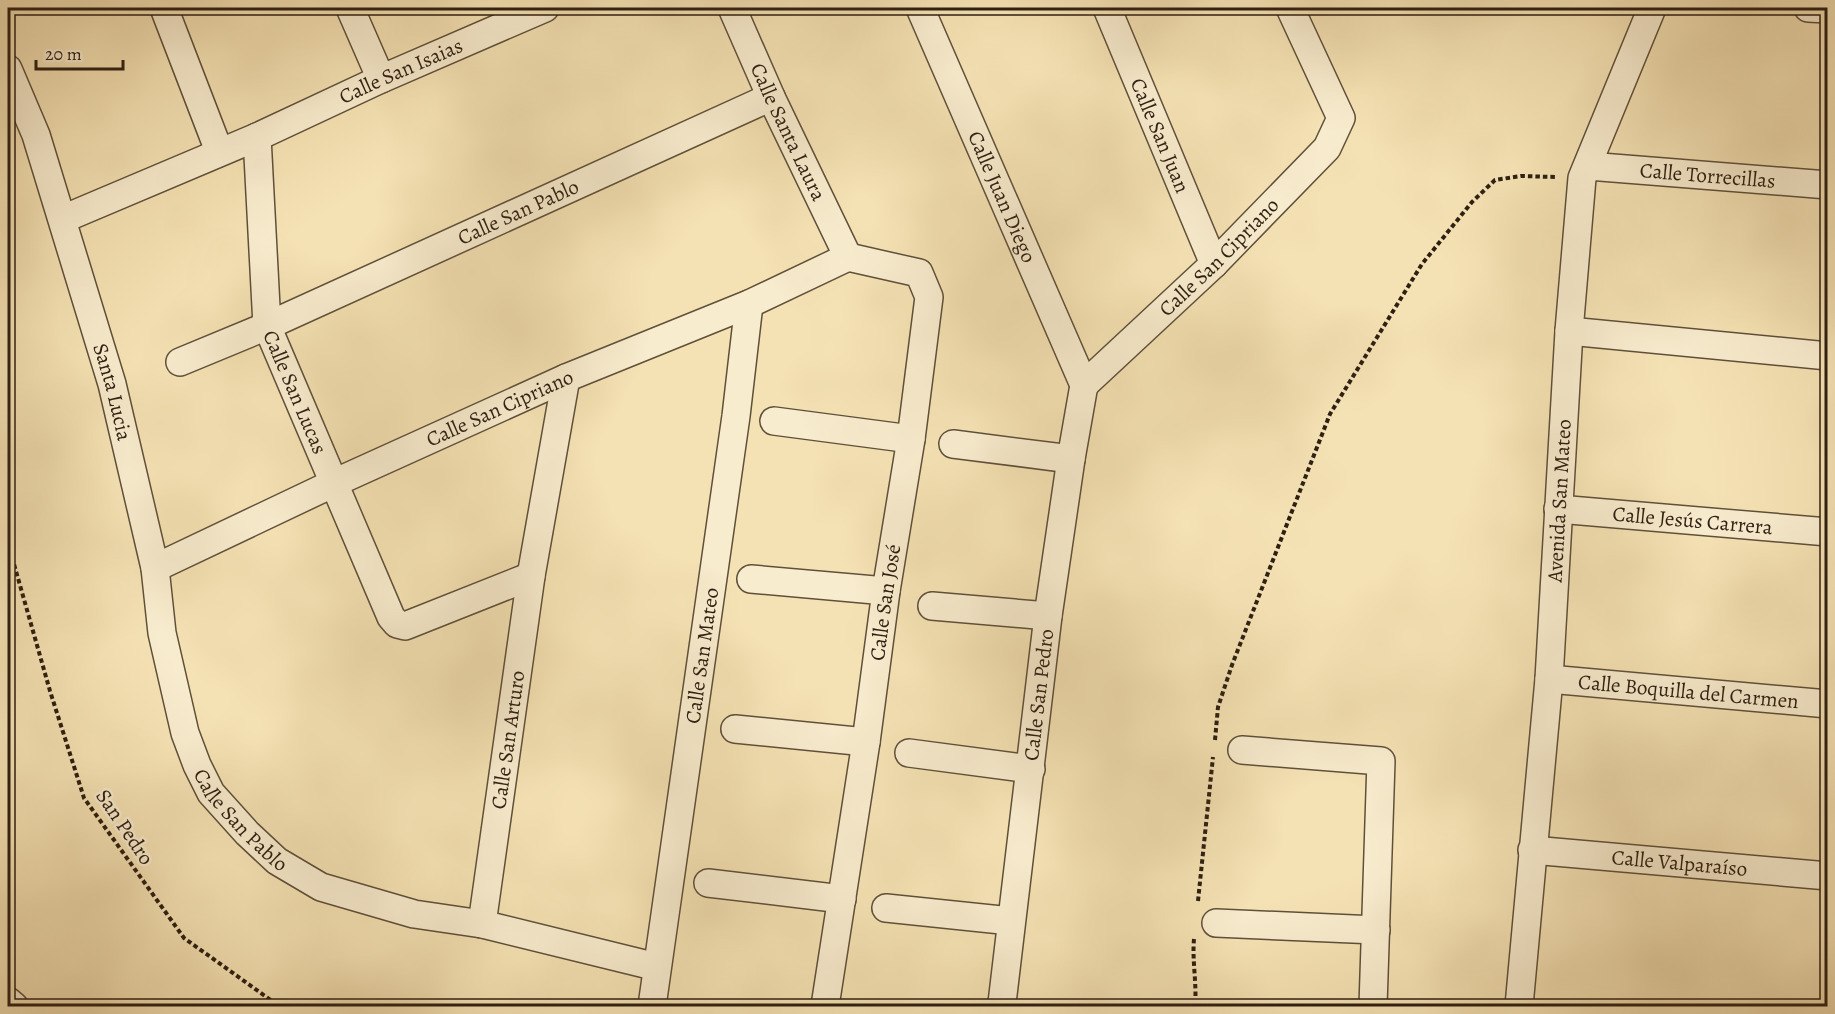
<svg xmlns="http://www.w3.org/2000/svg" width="1835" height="1014" viewBox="0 0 1835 1014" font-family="Alegreya,serif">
  <rect width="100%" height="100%" fill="#f5e2b4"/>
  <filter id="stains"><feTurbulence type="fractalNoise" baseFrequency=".00333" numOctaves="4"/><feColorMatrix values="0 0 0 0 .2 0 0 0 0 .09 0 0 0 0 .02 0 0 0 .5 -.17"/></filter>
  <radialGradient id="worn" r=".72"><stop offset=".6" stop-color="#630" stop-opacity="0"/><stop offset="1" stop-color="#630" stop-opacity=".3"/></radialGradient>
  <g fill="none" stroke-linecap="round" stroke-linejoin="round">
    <!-- street casing -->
    <g stroke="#5f503a" stroke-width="30">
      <g id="street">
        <path d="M164,8l55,143"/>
        <path d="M350,8l31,71"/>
        <path id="s1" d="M732,8l39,89 77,160"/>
        <path id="s2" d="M920,8l164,377"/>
        <path id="s3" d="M1107,8l107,256"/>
        <path d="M1808,8l20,1"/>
        <path id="s4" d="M8,69l28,66 76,249 43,184 7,65 23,100 12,32 14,28 36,40 30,28 44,26 93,27 68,10 175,43"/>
        <path id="s5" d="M257,137l10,189 124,291 6,7 8,2 126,-50"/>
        <path id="s6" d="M1588,166l240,19"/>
        <path id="s7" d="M63,219l194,-82 124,-58 164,-71"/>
        <path d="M1569,331l259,25"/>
        <path id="s8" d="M180,362l87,-36 504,-229"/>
        <path id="s9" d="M1084,385l130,-121 113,-116 14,-30 -51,-110"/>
        <path d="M774,421l137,18"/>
        <path d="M953,444l118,15"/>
        <path id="s10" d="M1558,509l270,23"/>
        <path id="s11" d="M155,568l179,-85 232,-105 183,-74 99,-47"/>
        <path d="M751,579l135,12"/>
        <path d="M932,606l116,10"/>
        <path id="s12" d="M1549,679l279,25"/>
        <path d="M735,729l131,13"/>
        <path d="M1242,750l139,11 -8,245"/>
        <path d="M909,753l122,16"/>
        <path id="s13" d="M1532,850l296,26"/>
        <path d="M708,883l134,16"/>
        <path d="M886,908l125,13"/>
        <path d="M1216,923l160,7"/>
        <path id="s14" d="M482,924l49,-348 35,-198"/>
        <path d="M8,1001l6,5"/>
        <path id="s15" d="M652,1006l84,-590 13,-112"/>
        <path id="s16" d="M825,1006l41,-264 20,-151 25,-152 18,-142 -10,-24 -71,-16"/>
        <path id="s17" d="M1000,1006l2,-3 46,-387 23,-157 13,-74"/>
        <path id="s18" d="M1519,1006l30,-327 20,-348 13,-153 70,-170"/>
      </g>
    </g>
    <!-- path -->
    <path stroke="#2d1f12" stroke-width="4" stroke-dasharray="4.5 3" stroke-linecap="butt" d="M8,543l42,148 34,107 100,140 95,68
      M1215,740l3,-33 14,-42 98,-251 92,-150 50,-62 23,-22 26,-4 34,1
      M1198,901l15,-144
      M1194,939c-2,22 3,45 1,67"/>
    <!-- street -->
    <use href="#street" stroke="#f8ecce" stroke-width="27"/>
  </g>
  <g text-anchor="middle" stroke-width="5" stroke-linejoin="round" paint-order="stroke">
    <!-- street labels -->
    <g font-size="21" fill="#2d1f12" stroke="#f8ecce">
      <text dy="7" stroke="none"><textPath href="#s7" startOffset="369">Calle San Isaias</textPath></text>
      <text dy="7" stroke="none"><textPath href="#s1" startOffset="136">Calle Santa Laura</textPath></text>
      <text dy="7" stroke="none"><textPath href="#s3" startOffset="138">Calle San Juan</textPath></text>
      <text dy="7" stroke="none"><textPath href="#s6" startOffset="120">Calle Torrecillas</textPath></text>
      <text dy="7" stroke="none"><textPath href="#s2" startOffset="206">Calle Juan Diego</textPath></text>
      <text dy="7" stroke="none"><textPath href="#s8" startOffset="370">Calle San Pablo</textPath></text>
      <text dy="7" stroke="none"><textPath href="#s9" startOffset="186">Calle San Cipriano</textPath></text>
      <text dy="7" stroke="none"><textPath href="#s4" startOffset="340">Santa Lucia</textPath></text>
      <text dy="7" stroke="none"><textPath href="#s5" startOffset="261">Calle San Lucas</textPath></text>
      <text dy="7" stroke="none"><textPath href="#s11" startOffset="380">Calle San Cipriano</textPath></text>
      <text dy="7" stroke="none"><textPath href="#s18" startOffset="507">Avenida San Mateo</textPath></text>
      <text dy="7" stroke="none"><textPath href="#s10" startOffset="135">Calle Jesús Carrera</textPath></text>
      <text dy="7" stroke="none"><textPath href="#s16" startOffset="408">Calle San José</textPath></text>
      <text dy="7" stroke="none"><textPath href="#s15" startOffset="354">Calle San Mateo</textPath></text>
      <text dy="7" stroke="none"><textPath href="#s12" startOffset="140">Calle Boquilla del Carmen</textPath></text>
      <text dy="7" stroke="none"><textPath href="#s17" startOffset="314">Calle San Pedro</textPath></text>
      <text dy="7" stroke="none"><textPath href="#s14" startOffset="186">Calle San Arturo</textPath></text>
      <text dy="7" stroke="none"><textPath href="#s4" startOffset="794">Calle San Pablo</textPath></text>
      <text transform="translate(125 827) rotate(56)" y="7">San Pedro</text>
      <text dy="7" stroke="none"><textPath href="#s13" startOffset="148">Calle Valparaíso</textPath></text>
    </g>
  </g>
  <!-- margin -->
  <rect width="1835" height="1014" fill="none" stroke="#f5e2b4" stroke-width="30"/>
  <rect x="9" y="9" width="1817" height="996" fill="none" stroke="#2d1f12" stroke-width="3"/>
  <rect x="15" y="15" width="1805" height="984" fill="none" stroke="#2d1f12" stroke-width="1.5"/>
  <!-- scale -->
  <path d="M36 60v9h87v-9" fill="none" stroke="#2d1f12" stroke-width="3"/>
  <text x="45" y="60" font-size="18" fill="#2d1f12" stroke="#f8ecce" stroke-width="4.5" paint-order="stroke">20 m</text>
  <rect width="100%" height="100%" filter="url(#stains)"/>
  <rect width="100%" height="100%" fill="url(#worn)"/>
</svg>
